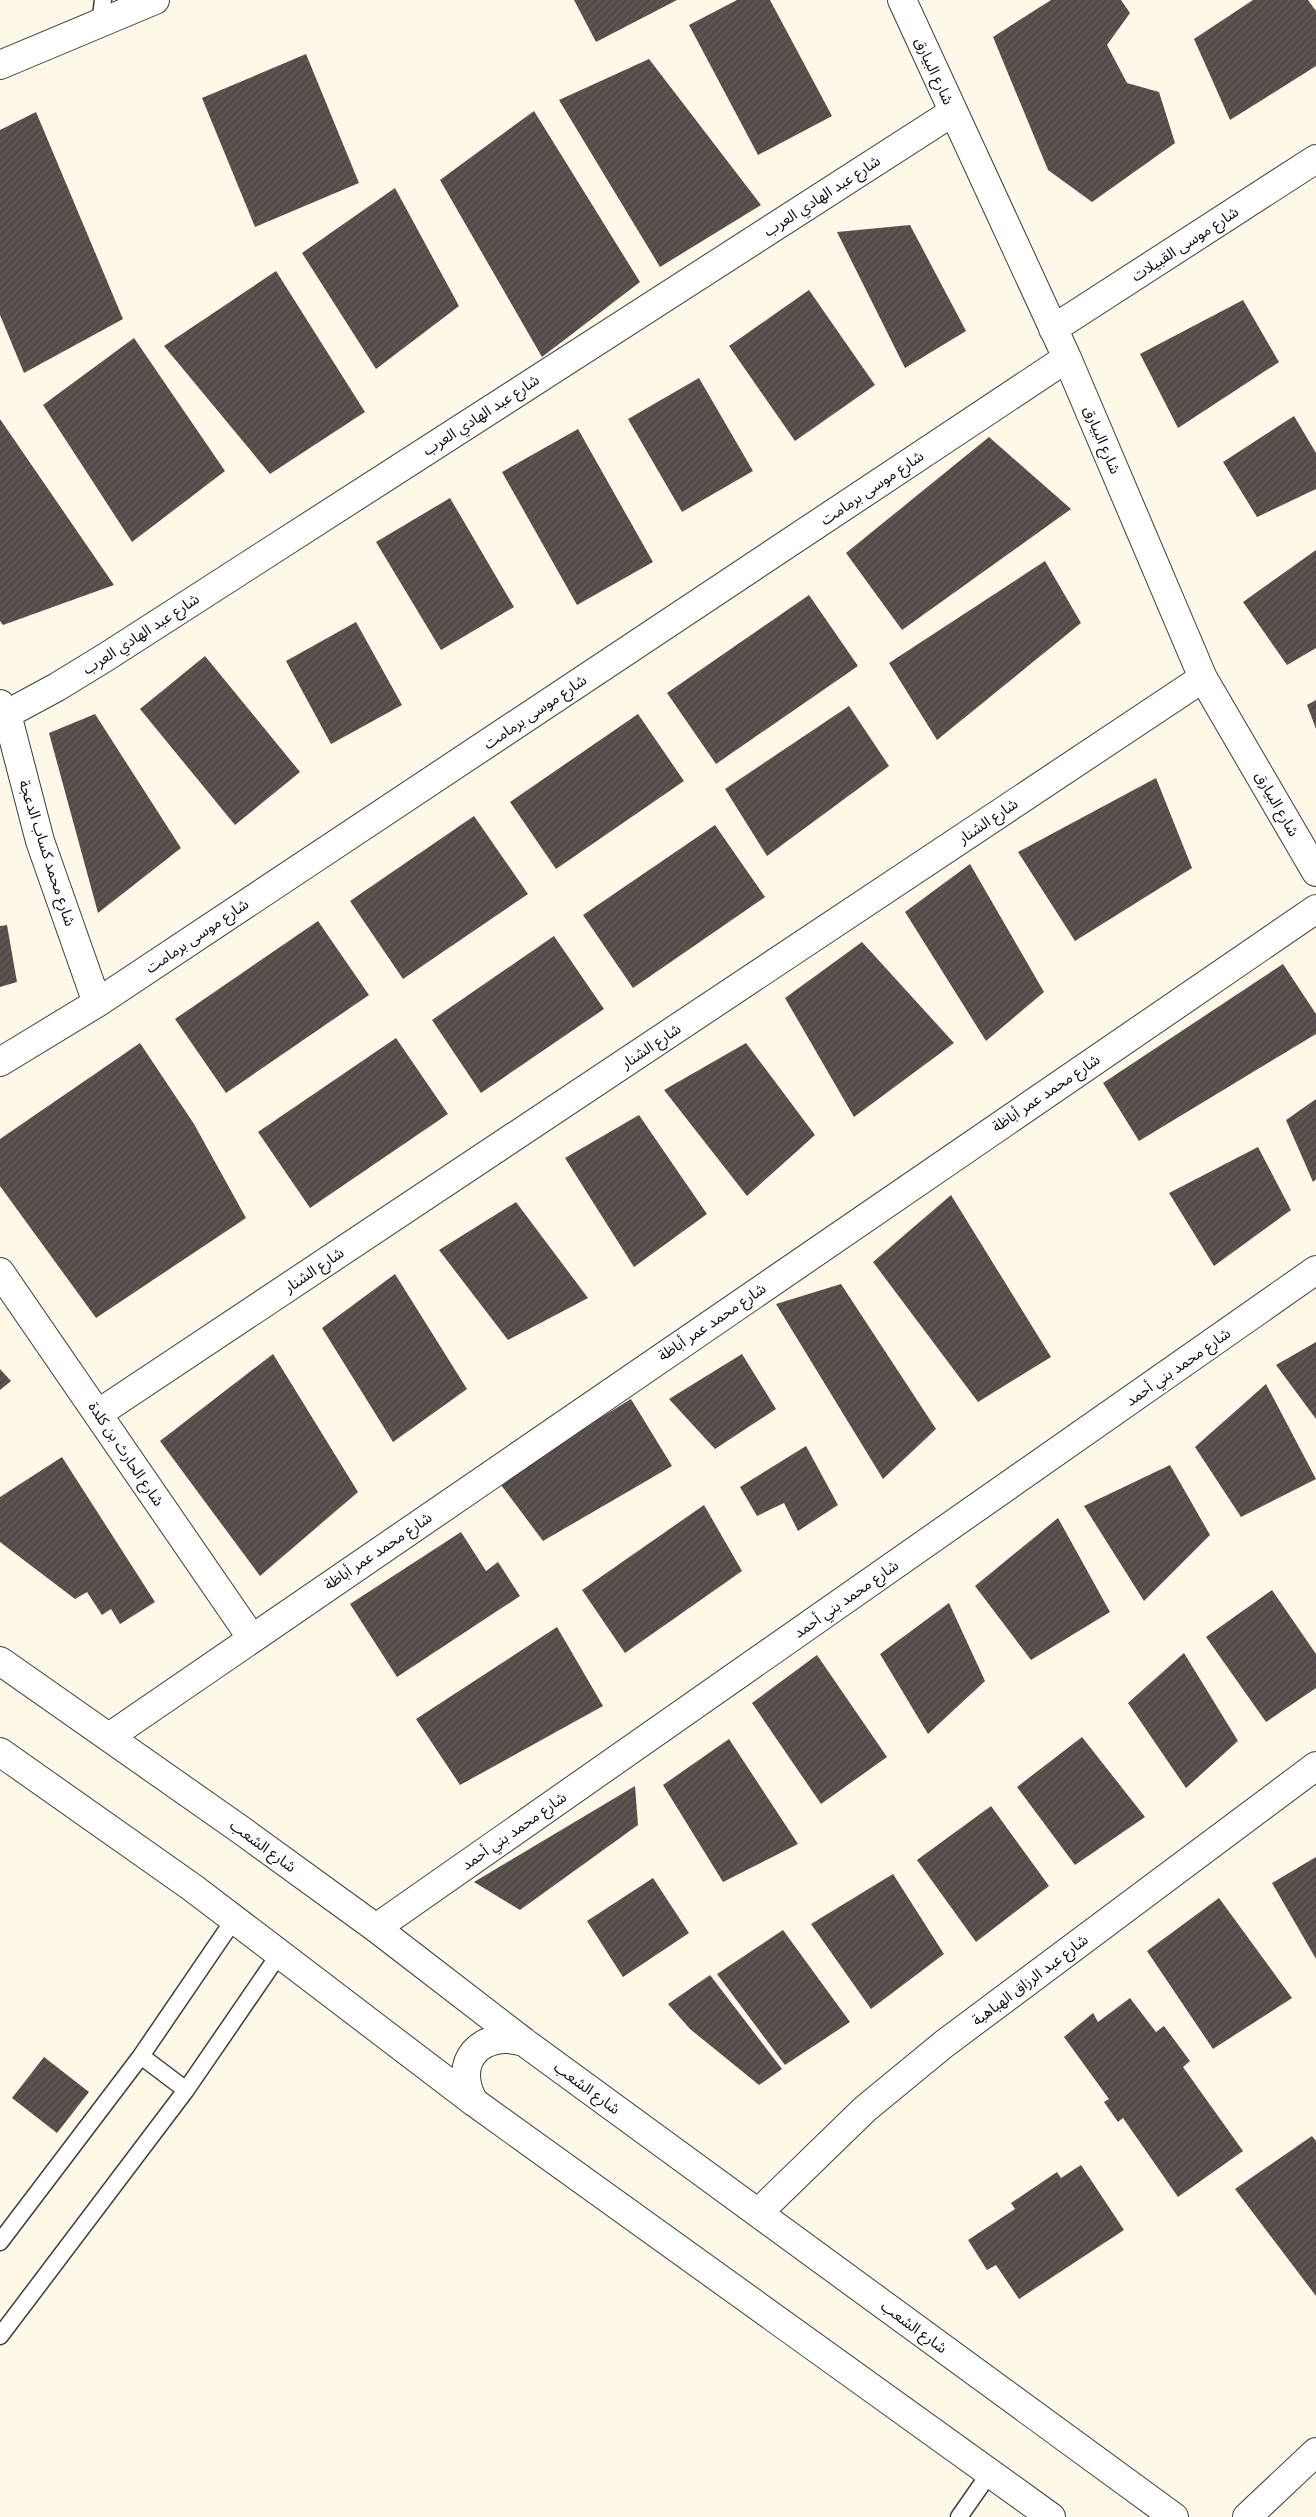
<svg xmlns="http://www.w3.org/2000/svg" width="1316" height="2517" viewBox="0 0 1316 2517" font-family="'Times New Roman','Noto Sans Arabic',serif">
  <defs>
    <pattern id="building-hatch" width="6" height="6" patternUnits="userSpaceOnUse" patternTransform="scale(1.25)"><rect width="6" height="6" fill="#524b47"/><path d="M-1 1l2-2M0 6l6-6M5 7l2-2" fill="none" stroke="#66605d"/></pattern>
  </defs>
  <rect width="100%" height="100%" fill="#fef8e9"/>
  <!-- building -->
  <path fill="url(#building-hatch)" d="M574,0h103l-81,42z
    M737,0h33l62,116 -74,39 -69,-130z
    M1051,0h70l9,13 -23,32 20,38 32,9 16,51 -83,59 -44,-32 -55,-133z
    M1253,0h55l8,11v55l-86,54 -36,-81z
    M306,54l53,129 -104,44 -53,-129z
    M649,59l112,146 -101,62 -101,-167z
    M534,111l106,171 -98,75 -102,-177z
    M36,112l87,207 -99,54 -24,-58v-185z
    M395,188l64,118 -83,63 -74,-116z
    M910,225l56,106 -61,37 -68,-136z
    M276,271l89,141 -95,62 -106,-128z
    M809,290l66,95 -80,56 -66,-95z
    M1243,300l36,62 -101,66 -38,-74z
    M134,338l91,133 -93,71 -89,-137z
    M699,378l54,93 -71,41 -54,-93z
    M1294,416l22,37v36l-59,28 -34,-55z
    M0,419l114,166 -111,40 -3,-4z
    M578,429l75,133 -76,43 -75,-133z
    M989,437l82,72 -169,121 -56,-77z
    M450,498l64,109 -73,43 -65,-108z
    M1316,550v98l-29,17 -44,-63z
    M1045,561l36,62 -144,117 -48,-77z
    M809,595l49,71 -142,98 -49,-71z
    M356,622l46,83 -71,39 -45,-83z
    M205,656l95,116 -65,53 -95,-116z
    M1316,700v29l-9,-24z
    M849,706l40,60 -122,90 -42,-67z
    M95,714l86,134 -83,65 -49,-180z
    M638,714l46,67 -128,88 -46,-67z
    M1156,778l36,90 -117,73 -57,-89z
    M474,816l54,78 -125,85 -53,-78z
    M715,825l50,72 -132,91 -50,-73z
    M970,864l74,128 -58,49 -81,-129z
    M318,921l51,74 -143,98 -51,-74z
    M7,925l10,57 -17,5v-61z
    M554,936l50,73 -123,84 -49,-73z
    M862,942l92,101 -100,74 -69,-119z
    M1283,964l33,50v20l-177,107 -36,-58z
    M396,1038l52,76 -138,94 -52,-76z
    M140,1043l54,81 52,94 -150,100 -96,-132v-47z
    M746,1043l69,92 -68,61 -83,-106z
    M1316,1099v80l-3,3 -27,-62z
    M639,1115l68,99 -73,53 -69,-109z
    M1258,1147l33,63 -77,56 -45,-73z
    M951,1195l100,162 -73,45 -105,-140z
    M516,1202l72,96 -80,42 -69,-90z
    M395,1274l72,115 -74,53 -71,-114z
    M841,1284l95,145 -53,50 -107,-175z
    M1316,1342v77l-40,-54z
    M273,1354l85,138 -98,84 -100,-135z
    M742,1354l34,55 -61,40 -46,-50z
    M0,1369l11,12 -11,9z
    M1266,1384l50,95 -75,38 -46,-70z
    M631,1399l41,67 -129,75 -45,-60z
    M806,1446l32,59 -40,26 -14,-28 -27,13 -17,-29z
    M62,1457l93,145 -35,22 -9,-15 -9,6 -15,-23 -12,7 -75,-57v-45z
    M1170,1465l40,70 -66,66 -60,-95z
    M704,1505l38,66 -117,82 -43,-63z
    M1058,1518l52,94 -79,48 -56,-74z
    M461,1532l25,39 12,-9 22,34 -123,81 -47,-73z
    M1272,1590l44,64v34l-50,34 -60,-85z
    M949,1603l36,78 -57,53 -48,-80z
    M557,1627l46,79 -143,79 -44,-66z
    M1184,1653l54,88 -52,47 -58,-85z
    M817,1655l70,102 -66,47 -69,-101z
    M1082,1737l63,80 -70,48 -58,-78z
    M729,1739l69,105 -75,38 -60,-97z
    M635,1786l3,39 -118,85 -46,-28z
    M991,1806l58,80 -73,56 -59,-82z
    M1316,1857v102l-44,-76z
    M893,1874l51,80 -73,55 -60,-85z
    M653,1878l36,55 -66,44 -36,-56z
    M1219,1898l73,100 -79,51 -66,-98z
    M783,1930l67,92 -65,43 -68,-91z
    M710,1975l72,94 -23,16 -69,-56 -22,-25z
    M1130,1998l26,34 8,-6 26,35 -7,6 60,84 -65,46 -55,-79 -5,4 -14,-20 5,-3 -45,-62 29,-24 5,9z
    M44,2057l45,35 -32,41 -45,-35z
    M1312,2136l4,5v155l-81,-107z
    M1081,2165l43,65 -105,69 -23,-34 -9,5 -19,-30 47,-31 -4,-6 46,-31 4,6z"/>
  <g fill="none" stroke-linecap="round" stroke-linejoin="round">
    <!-- service casing -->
    <g stroke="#3d3d3d" stroke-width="19">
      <path id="service" d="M100,24l3,-24
        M141,2056l45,34
        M0,2242l141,-186 92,-135
        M0,2336l186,-246 94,-137
        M959,2517l30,-43"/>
    </g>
    <!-- minor casing -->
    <g stroke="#3d3d3d" stroke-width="30">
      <path id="minor" d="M902,0l165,358 136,320 113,194
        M0,65l155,-65
        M1053,329l263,-170
        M0,704l7,10 33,127 57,162
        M7,714l50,-27 49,-30 847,-545
        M0,1062l97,-59 970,-645
        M0,1272l251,365
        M99,1413l1104,-735
        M109,1737l1207,-828
        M376,1928l940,-658
        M759,2212l106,-103 79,-65 372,-278
        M1247,2517l69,-65"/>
    </g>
    <!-- tertiary casing -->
    <g stroke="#3d3d3d" stroke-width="30">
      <path id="tertiary" d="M0,1661l241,169 135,98 148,114 650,475
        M0,1752l193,136 281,214 577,415
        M474,2102c-23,-40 7,-73 50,-60"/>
    </g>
    <!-- service -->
    <use href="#service" stroke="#fff" stroke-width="16"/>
    <!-- minor -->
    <use href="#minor" stroke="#fff" stroke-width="28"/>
    <!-- tertiary -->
    <use href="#tertiary" stroke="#fff" stroke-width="28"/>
  </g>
  <g text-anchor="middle" stroke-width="5" stroke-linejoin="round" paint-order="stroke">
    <!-- street labels -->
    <g font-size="15" fill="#0a0a0a" stroke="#fff">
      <text transform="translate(934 71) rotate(65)" y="5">شارع البيارق</text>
      <text transform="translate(822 196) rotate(-33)" y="5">شارع عبد الهادي العرب</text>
      <text transform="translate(1185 244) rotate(-33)" y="5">شارع موسى القبيلات</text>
      <text transform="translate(481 415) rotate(-33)" y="5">شارع عبد الهادي العرب</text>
      <text transform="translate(1102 440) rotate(67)" y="5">شارع البيارق</text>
      <text transform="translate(872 488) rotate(-34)" y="5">شارع موسى برمامت</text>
      <text transform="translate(141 634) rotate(-33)" y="5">شارع عبد الهادي العرب</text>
      <text transform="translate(535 712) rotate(-34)" y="5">شارع موسى برمامت</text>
      <text transform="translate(1277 804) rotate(60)" y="5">شارع البيارق</text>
      <text transform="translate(988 821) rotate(-34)" y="5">شارع الشنار</text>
      <text transform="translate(47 853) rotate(72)" y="5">شارع محمد كساب الدعجة</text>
      <text transform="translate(197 936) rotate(-34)" y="5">شارع موسى برمامت</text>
      <text transform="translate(651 1046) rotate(-34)" y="5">شارع الشنار</text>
      <text transform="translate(1046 1093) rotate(-34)" y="5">شارع محمد عمر أباظة</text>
      <text transform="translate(314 1270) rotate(-34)" y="5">شارع الشنار</text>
      <text transform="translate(712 1322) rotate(-34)" y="5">شارع محمد عمر أباظة</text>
      <text transform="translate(1178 1367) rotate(-35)" y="5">شارع محمد بني أحمد</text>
      <text transform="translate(126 1454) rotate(56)" y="5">شارع الحارث بن كلدة</text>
      <text transform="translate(378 1551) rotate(-34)" y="5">شارع محمد عمر أباظة</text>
      <text transform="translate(846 1599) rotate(-35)" y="5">شارع محمد بني أحمد</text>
      <text transform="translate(514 1831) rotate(-35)" y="5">شارع محمد بني أحمد</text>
      <text transform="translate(263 1846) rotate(36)" y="5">شارع الشعب</text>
      <text transform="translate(1030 1980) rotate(-37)" y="5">شارع عبد الرزاق الهباهبة</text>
      <text transform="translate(587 2088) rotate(36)" y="5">شارع الشعب</text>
      <text transform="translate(914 2327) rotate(36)" y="5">شارع الشعب</text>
    </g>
  </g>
</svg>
